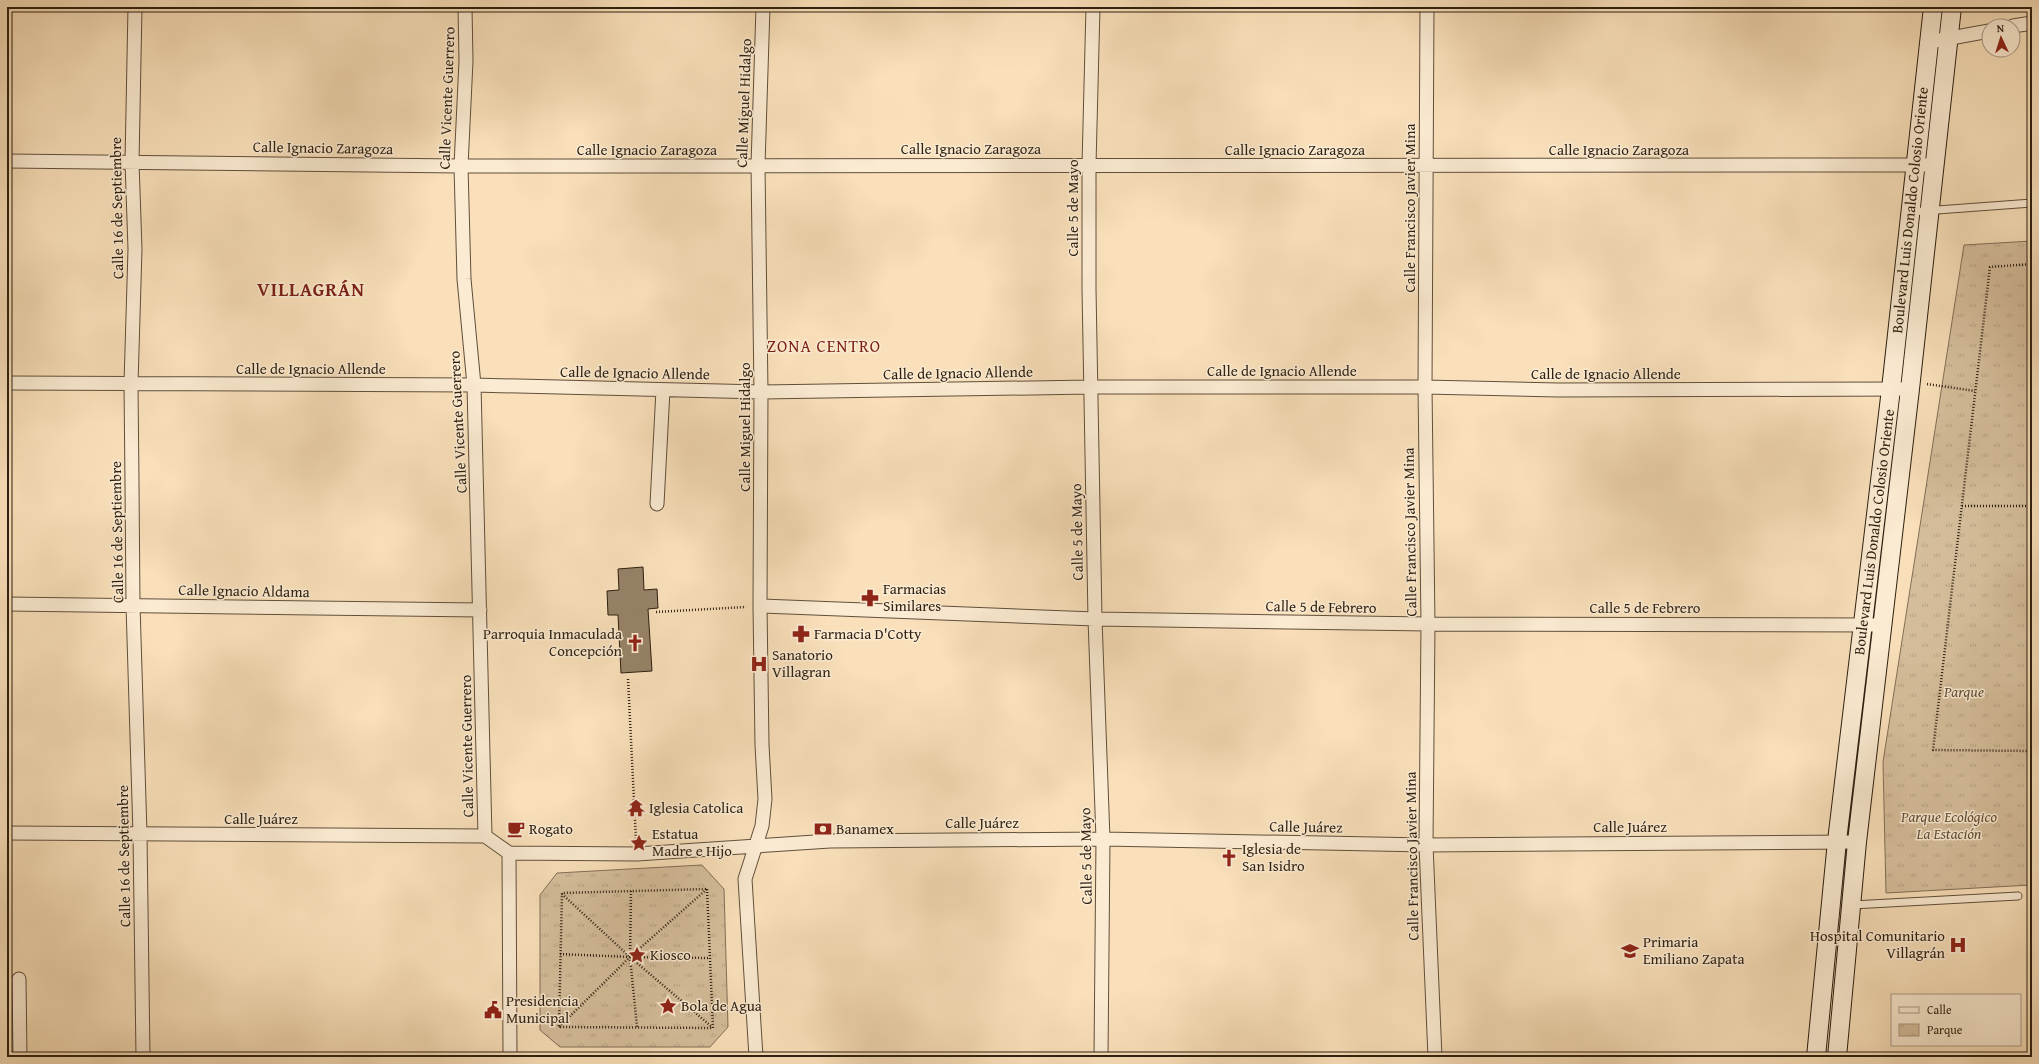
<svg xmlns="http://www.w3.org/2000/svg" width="2039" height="1064" viewBox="0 0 2039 1064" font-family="'Gentium Book Plus',serif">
  <defs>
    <pattern id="park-tufts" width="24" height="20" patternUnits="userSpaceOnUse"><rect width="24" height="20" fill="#d6bf9d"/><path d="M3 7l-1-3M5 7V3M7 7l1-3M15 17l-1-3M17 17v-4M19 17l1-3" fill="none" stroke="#b8a486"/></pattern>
  </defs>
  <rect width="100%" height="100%" fill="#f9e0ba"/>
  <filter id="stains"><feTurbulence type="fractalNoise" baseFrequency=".005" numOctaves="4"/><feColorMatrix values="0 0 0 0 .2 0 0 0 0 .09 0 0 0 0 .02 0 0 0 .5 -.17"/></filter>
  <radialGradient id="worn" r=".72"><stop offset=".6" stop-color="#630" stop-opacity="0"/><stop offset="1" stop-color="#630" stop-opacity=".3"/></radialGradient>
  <!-- park -->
  <path fill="url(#park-tufts)" stroke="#826f57" d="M2032,241v654l-1,-10 -145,8 -3,-131 81,-517z
    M702,865l22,24 4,138 -18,20h-150l-20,-17v-135l17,-22z"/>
  <!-- building -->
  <path fill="#978369" stroke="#2d1f11" d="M643,567l1,23 13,-1 1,19 -10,1 4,62 -31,2 -3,-58h-10l-1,-24 12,-1 -1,-21z"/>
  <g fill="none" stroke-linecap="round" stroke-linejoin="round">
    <!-- service casing -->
    <g stroke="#604f3b" stroke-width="9">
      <path id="service" d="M1910,212l122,-9
        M1852,905l166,-9"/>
    </g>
    <!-- minor casing -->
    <g stroke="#604f3b" stroke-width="15">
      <path id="minor" d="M135,7l-3,155 3,87 -4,135 1,99 1,122 7,229 3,223
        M465,7l1,54 -5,105 3,113 10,106 11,451
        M1093,7l-4,158v124l6,330 8,220 -2,218
        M1427,7l-2,380 3,237 -2,221 9,212
        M2013,26l19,-3
        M1929,42l60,-11
        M7,161l454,5 1474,-1
        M7,383l467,2 287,7 330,-5h334l133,3 352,-1
        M657,504l6,-114
        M7,604l473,6
        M760,606l335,13 333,5 454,1
        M7,833l478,3 24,17
        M509,853l128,1 193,-13 273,-2 323,6 431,-3
        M509,853l1,204
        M19,979l1,78
        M756,1057l-11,-178 17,-53 3,-27 -3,-54 -2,-139 1,-214 -3,-227 5,-158"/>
    </g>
    <!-- secondary casing -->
    <g stroke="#2d1f11" stroke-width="20">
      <path id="secondary" d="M1816,1057l21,-216 54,-452 42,-382
        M1837,1057l20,-215 53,-453 42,-382"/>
    </g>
    <!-- path -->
    <path stroke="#2d1f11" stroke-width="2.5" stroke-dasharray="1 2" stroke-linecap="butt" d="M2032,264l-42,3 -57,483 99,1
      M1927,384l48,7
      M1962,506h70
      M656,612l90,-5
      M628,679l8,162
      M707,889l6,139 -154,-1 3,-134z
      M631,891l-1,66 7,70
      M562,894l68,63 82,70
      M560,954l70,3 80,1
      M559,1027l71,-70 77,-68"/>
    <!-- service -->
    <use href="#service" stroke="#fbebd2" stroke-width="7"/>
    <!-- minor -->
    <use href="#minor" stroke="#fbebd2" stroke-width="13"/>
    <!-- secondary -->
    <use href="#secondary" stroke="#fbebd2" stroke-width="18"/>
  </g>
  <!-- icons -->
  <defs>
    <g id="pharmacy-bare" transform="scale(1.38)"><path d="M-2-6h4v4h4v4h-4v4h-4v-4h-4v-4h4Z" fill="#8f2418" stroke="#fbebd2" stroke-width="2.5" paint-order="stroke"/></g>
    <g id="church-bare" transform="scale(1.38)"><path d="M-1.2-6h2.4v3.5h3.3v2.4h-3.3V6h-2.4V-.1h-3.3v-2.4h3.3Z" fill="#8f2418" stroke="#fbebd2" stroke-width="2.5" paint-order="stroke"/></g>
    <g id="hospital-bare" transform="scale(1.38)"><path d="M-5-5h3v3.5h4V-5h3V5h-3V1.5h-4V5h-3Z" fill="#8f2418" stroke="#fbebd2" stroke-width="2.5" paint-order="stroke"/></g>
    <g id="temple-bare" transform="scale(1.38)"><path d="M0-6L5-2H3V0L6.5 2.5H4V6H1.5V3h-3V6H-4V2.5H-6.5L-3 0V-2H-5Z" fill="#8f2418" stroke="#fbebd2" stroke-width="2.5" paint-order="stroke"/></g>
    <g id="cafe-bare" transform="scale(1.38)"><path d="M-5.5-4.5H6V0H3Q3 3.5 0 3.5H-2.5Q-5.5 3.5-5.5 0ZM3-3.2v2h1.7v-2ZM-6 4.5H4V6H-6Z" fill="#8f2418" stroke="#fbebd2" stroke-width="2.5" paint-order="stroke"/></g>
    <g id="bank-bare" transform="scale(1.38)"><path d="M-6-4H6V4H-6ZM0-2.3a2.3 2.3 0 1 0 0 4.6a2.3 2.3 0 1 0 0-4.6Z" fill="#8f2418" stroke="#fbebd2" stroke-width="2.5" paint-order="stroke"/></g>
    <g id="sight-bare" transform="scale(1.38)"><path d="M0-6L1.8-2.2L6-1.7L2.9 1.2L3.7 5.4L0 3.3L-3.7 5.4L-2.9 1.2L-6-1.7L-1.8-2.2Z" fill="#8f2418" stroke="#fbebd2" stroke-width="2.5" paint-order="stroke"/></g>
    <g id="school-bare" transform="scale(1.38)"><path d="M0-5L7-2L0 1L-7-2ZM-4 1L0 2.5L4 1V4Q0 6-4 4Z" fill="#8f2418" stroke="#fbebd2" stroke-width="2.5" paint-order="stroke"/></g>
    <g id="civic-bare" transform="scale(1.38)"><path d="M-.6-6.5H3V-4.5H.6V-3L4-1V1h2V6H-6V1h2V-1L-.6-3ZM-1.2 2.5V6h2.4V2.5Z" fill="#8f2418" stroke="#fbebd2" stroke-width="2.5" paint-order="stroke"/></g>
  </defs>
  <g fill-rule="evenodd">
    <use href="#pharmacy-bare" x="870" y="598"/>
    <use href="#pharmacy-bare" x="801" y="634"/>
    <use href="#church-bare" x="635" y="643"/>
    <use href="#hospital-bare" x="759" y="664"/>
    <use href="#temple-bare" x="636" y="808"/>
    <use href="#cafe-bare" x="516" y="829"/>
    <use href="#bank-bare" x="823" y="829"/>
    <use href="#sight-bare" x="639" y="843"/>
    <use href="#church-bare" x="1229" y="858"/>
    <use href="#hospital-bare" x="1958" y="945"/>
    <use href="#school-bare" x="1630" y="951"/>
    <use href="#sight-bare" x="637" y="955"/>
    <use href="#sight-bare" x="668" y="1006"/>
    <use href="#civic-bare" x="493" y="1010"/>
  </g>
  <g text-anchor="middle" stroke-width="3" stroke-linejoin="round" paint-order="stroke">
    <!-- street labels -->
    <g font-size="15" fill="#2d1f11" stroke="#fbebd2">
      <text transform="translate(447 98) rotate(-88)" y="5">Calle Vicente Guerrero</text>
      <text transform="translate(744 103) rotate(-88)" y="5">Calle Miguel Hidalgo</text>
      <text transform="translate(323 148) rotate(1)" y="5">Calle Ignacio Zaragoza</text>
      <text x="971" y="154">Calle Ignacio Zaragoza</text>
      <text x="647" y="155">Calle Ignacio Zaragoza</text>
      <text x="1295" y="155">Calle Ignacio Zaragoza</text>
      <text x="1619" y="155">Calle Ignacio Zaragoza</text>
      <text transform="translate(117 208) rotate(-91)" y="5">Calle 16 de Septiembre</text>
      <text transform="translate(1073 208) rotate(-90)" y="5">Calle 5 de Mayo</text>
      <text transform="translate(1410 208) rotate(-90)" y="5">Calle Francisco Javier Mina</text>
      <text transform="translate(1910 210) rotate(-84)" y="5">Boulevard Luis Donaldo Colosio Oriente</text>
      <text x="311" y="374">Calle de Ignacio Allende</text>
      <text x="1282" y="376">Calle de Ignacio Allende</text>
      <text transform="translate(635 373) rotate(1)" y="5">Calle de Ignacio Allende</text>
      <text transform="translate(958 373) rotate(-1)" y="5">Calle de Ignacio Allende</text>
      <text x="1606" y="379">Calle de Ignacio Allende</text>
      <text transform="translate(458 422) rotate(-93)" y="5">Calle Vicente Guerrero</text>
      <text transform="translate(745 427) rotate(-90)" y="5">Calle Miguel Hidalgo</text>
      <text transform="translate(117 532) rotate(-91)" y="5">Calle 16 de Septiembre</text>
      <text transform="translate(1077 532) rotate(-91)" y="5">Calle 5 de Mayo</text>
      <text transform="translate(1410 532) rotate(-91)" y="5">Calle Francisco Javier Mina</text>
      <text transform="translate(1874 532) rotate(-83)" y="5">Boulevard Luis Donaldo Colosio Oriente</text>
      <text transform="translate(244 591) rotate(1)" y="5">Calle Ignacio Aldama</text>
      <text transform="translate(1321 607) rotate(1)" y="5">Calle 5 de Febrero</text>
      <text x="1645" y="613">Calle 5 de Febrero</text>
      <text transform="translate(467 746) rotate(-91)" y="5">Calle Vicente Guerrero</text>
      <text x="261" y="824">Calle Juárez</text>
      <text x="982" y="828">Calle Juárez</text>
      <text transform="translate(1306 827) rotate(1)" y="5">Calle Juárez</text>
      <text x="1630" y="832">Calle Juárez</text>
      <text transform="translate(124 856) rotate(-91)" y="5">Calle 16 de Septiembre</text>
      <text transform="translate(1086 856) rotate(-91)" y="5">Calle 5 de Mayo</text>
      <text transform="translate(1412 856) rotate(-91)" y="5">Calle Francisco Javier Mina</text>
    </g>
    <!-- poi labels -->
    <g font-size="15" fill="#2d1f11" stroke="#fbebd2" text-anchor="start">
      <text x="883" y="594">Farmacias<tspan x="883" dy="17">Similares</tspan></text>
      <text x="622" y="639" text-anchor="end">Parroquia Inmaculada<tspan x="622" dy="17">Concepción</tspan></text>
      <text x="814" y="639">Farmacia D'Cotty</text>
      <text x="772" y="660">Sanatorio<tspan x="772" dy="17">Villagran</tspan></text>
      <text x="649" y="813">Iglesia Catolica</text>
      <text x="529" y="834">Rogato</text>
      <text x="836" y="834">Banamex</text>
      <text x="652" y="839">Estatua<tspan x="652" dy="17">Madre e Hijo</tspan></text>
      <text x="1242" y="854">Iglesia de<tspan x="1242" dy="17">San Isidro</tspan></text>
      <text x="1945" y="941" text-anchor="end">Hospital Comunitario<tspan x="1945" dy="17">Villagrán</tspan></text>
      <text x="1643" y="947">Primaria<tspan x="1643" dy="17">Emiliano Zapata</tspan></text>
      <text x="650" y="960">Kiosco</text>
      <text x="506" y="1006">Presidencia<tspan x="506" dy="17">Municipal</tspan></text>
      <text x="681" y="1011">Bola de Agua</text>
    </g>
    <!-- park labels -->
    <g font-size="15" font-style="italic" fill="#604f3b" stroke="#fbebd2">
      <text x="1964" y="697">Parque</text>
      <text x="1949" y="822">Parque Ecológico<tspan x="1949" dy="17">La Estación</tspan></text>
    </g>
    <!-- quarter labels -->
    <g font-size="17" letter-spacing="1" fill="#7a1f14" stroke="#fbebd2">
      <text x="824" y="352">ZONA CENTRO</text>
    </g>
    <!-- district labels -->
    <g font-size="19" font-weight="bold" letter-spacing="1" fill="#7a1f14" stroke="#fbebd2">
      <text x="311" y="296">VILLAGRÁN</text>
    </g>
  </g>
  <!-- margin -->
  <rect width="2039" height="1064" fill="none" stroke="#f9e0ba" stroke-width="24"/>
  <rect x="8" y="8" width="2023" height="1048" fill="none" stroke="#2d1f11" stroke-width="2"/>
  <rect x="12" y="12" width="2015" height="1040" fill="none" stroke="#2d1f11"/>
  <!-- legend -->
  <rect x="1891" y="994" width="130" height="52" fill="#fbebd2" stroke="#a99985"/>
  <rect x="1899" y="1007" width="20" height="6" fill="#fbebd2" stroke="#a99985"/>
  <text x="1927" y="1014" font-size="12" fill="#2d1f11">Calle</text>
  <rect x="1899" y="1024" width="20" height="12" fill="url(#park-tufts)" stroke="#a99985"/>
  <text x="1927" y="1034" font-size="12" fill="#2d1f11">Parque</text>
  <!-- north arrow -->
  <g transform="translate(2001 38) rotate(356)"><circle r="19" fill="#fbebd2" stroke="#a99985"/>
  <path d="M0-3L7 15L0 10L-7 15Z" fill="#8f2418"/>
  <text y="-6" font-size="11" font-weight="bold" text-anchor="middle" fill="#2d1f11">N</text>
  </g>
  <rect width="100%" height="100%" filter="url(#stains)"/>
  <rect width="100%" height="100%" fill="url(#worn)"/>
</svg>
